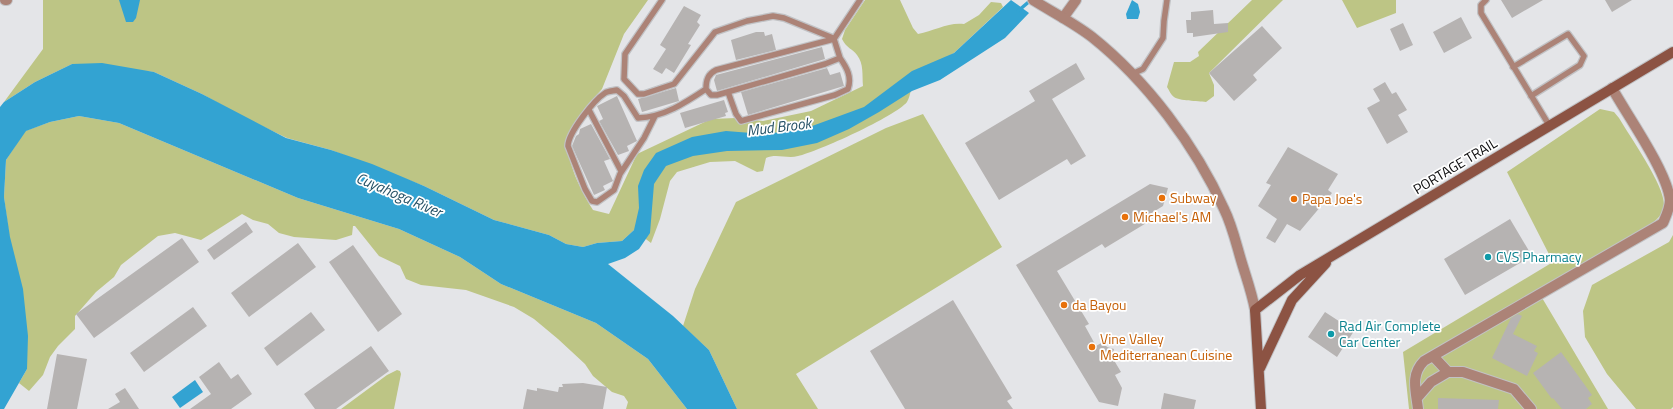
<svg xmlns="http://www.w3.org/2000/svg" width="1673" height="409" viewBox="0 0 1673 409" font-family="'Titillium Web',sans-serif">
  <rect width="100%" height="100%" fill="#e4e5e8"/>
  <!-- green -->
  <path fill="#bdc585" d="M43,0h605l-24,34 -22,55 -17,19 -19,32c4,28 12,45 27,70l16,4 28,-60 74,-35 25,-1 27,3 48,-10 52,-25c-1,-11 1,-22 -6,-31 -5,-7 -10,-6 -15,-16l3,-9 20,-30h35l13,28 5,6c16,-3 30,-12 46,-10l15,-9 12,-13 10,1 2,4 -49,46 -40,22c-2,8 -3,20 -7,27 -11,14 -90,50 -109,54 -11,3 -22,-3 -32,2l-3,13 -6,1 -22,-11 -25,1 -33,10 -7,9 -10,38 -9,24 -17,-13 -12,11 -25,2 -14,4 -17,-3 -17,-9 -55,-15 -70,-34 -93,-36 -44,-12 -42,-20 -43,-24 -48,-22 -82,-8 -37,18 -31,20 39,-53z
    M1252,0h31l-74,73 5,12v11l-8,6c-8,-1 -27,-1 -32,-5 -3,-2 -5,-7 -7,-10l7,-25h16l9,-6 -1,-4z
    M1342,0h54v13l-39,15z
    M1600,109l14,3 5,6c11,19 46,68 45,87 0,8 -6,13 -11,18l-115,68 70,118h-199l-6,-57 150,-90 -46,-90z
    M923,114l79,133 -206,127 22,35h-81l-28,-59 -26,-24 12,-37 41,-87 150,-74z
    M79,116l40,7 179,75 101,31 61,28 41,27 95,39 52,36 39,50h-61l2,-7 -4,-6 -12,-4 -19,-16 -8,-12 -27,-25 -24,-20 -20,-12 -48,-17 -45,-5 -15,-6 -6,-13 -21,-10 -24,-30h-2l-1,9 -16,5 -42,-3 -15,-4 -11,-9 -15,-4 -11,-6 -41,26 -26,-7 -17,3 -37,29 -7,12 -18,15 -21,24v13l-17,17 -8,11 -7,18 -14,16 -10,-8 8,-14 -23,-172 2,-37 19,-29 25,-9z
    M1673,235v172l-2,2h-35l-29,-35 -22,-37 -2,-26 9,-26 77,-43z
    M397,370l3,1 1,3 -7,35h-53l46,-34z"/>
  <!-- water -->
  <path fill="#33a3d2" d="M119,0h21l-4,18 -3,4h-7z
    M1011,0l18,13 -24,25 -65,42 -28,11 -33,21 -30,17 -32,14 -35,7 -55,1 -34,5 -27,10 -12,18 -4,49 -11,16 -14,9 -17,6 65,52 36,34 28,59h-50l-39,-50 -52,-36 -95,-39 -41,-27 -61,-28 -101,-31 -179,-75 -40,-7 -29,6 -24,9 -20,29 -2,37 6,40 13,52 5,47 -1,33 -23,40h-4v-302l4,-5 31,-20 37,-18 30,-1 52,9 48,22 84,44 45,12 41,14 52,22 70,34 55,15 17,9 17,3 14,-4 25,-2 12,-11 5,-22 -1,-22 6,-16 12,-17 36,-16 34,-6 39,3 39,-5 60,-22 48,-36 42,-18z
    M1132,0l6,4 2,8 -2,7h-11l-1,-5z
    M195,380l8,12 -23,16 -8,-11z"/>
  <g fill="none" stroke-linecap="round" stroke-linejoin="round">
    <!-- stream -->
    <path stroke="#33a3d2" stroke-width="3.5" d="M1018,11l13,-11"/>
  </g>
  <!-- building -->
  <path fill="#b6b3b2" d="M1501,0h42l-31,18z
    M1605,0h27l-20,12z
    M684,6l17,9 -4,7 3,3 -12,19 3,1 -17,28 -8,-5 -4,6 -9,-5 13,-20 -6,-4z
    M1213,10l1,14 14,-1v9l-35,5v-4h-6l-1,-13h5v-8z
    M1461,17l11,21 -28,15 -11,-21z
    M1403,23l10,22 -13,6 -10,-22z
    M1262,26l20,22 -29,27 4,5 -23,21 -25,-28z
    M756,32h8l1,4 7,-2 4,16 -40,10 -5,-20z
    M822,47l3,12 -108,32 -3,-11 2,-5z
    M1076,63l9,16 -33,20 34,57 -15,9 -4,-6 -68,41 -34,-57 70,-42 -6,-10z
    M827,68l3,7 10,-3 4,14 -96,29 -7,-23z
    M1385,82l7,12 4,-2 11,18 -9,5 10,17 -21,12 -20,-36 13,-7 -7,-12z
    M676,88l3,13 -37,11 -4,-13z
    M617,96l20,45 -10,5 2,5 -11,4 -19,-34 4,-2 -6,-13z
    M724,100l4,12 -3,1 1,3 -41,12 -5,-15z
    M591,124l19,35 -6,2 9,20 -10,5 2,4 -11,5 -22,-49 4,-10 3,-2 1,-5z
    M1288,147l50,27 -10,16 4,3 -32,38 -13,-7 -12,19 -9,-5 11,-19 -19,-13 13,-21 -5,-2z
    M1150,184l18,4 -5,18 -18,11 3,5 -43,26 -3,-4 -45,27 32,53 -4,2 11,20 7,-4 4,5 7,2 -2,8 9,15 -6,3 7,13 -4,18 -19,-4 -83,-137z
    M1510,219l22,37 -67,39 -21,-36z
    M246,222l7,10 -39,28 -7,-10z
    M182,238l17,24 -105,76 -18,-24z
    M298,243l18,24 -67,50 -18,-24z
    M353,245l49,69 -24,18 -49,-70z
    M953,300l59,98 -5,3 6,8h-108l-35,-58z
    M193,307l14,19 -63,46 -14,-19z
    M311,312l14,18 -48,36 -13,-18z
    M1325,312l29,19 -17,26 -29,-20z
    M1518,314l4,2 -9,18 24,12 -3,5 4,2 -11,23 -35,-18 19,-40z
    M371,346l18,25 -53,38h-21l-11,-15z
    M1561,352l31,43 -4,3 4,6 -6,5h-24l-9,-11 -1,1 -19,-26z
    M57,354l30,5 -10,50h-30z
    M219,362l12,17 7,-5 14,20 -21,15h-41l21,-15 -12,-17z
    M583,383l24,4 -4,22h-80l4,-20 10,2v-3l21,4 1,-5h4l-1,-3z
    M125,388l14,21h-31l12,-7 -5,-8z
    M1164,393l32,7 -2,9h-33z
    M1438,398l61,2 -1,9h-60z"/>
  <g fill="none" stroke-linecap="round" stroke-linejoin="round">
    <!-- service casing -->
    <g stroke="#c1c2c5" stroke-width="8">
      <path id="service" d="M662,0l-37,54 -1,25 14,15h6l30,-10 41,-52 32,-11 26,-5 11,2 49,20
        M1486,0l-5,5v8l68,112
        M834,39l6,19 -15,6 -108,31h-6l-5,-6c0,-9 2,-15 10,-19l118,-31 26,-39
        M1513,67l55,-33 16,22 -4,9 -49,31
        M1132,74l11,-5 20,-31 1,-17 3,-21
        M728,92l8,22 5,7 94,-26 13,-6c4,-12 -1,-21 -8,-31
        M589,110l32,61
        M655,116l-11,22 -24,36 -6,16 -17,12 -5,-1 -7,-12 -17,-43c0,-13 26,-46 37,-53 3,-2 8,-2 12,-3l7,6 14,22c26,-1 47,-15 68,-29"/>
    </g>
    <!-- minor casing -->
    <g stroke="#c1c2c5" stroke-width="12">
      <path id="minor" d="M5,0h2
        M1063,18l13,-18
        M1433,356l15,16h15l51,17 17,20
        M1417,398l14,-16 17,-10
        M1418,409c-2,-18 -8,-34 6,-48l239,-138c3,-7 7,-15 7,-23 -3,-29 -43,-85 -58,-112"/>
    </g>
    <!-- tertiary casing -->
    <g stroke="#c1c2c5" stroke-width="12">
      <path id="tertiary" d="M1033,0c19,12 41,23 59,37 54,43 104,109 132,172 8,16 12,34 17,51 5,17 11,33 14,50"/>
    </g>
    <!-- secondary casing -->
    <g stroke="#c1c2c5" stroke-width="12">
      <path id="secondary" d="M1260,368l32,-68 34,-37
        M1261,409l-6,-99 45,-35 373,-223"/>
    </g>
    <!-- service -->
    <use href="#service" stroke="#ac8377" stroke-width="5.5"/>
    <!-- minor -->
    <use href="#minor" stroke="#ac8377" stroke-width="10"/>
    <!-- tertiary -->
    <use href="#tertiary" stroke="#ac8377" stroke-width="10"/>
    <!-- secondary -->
    <use href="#secondary" stroke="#8c5343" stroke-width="10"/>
  </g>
  <!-- markers -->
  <g fill="#e8710a" stroke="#fff" stroke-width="1.5">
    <circle cx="1162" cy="198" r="4"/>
    <circle cx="1294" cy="199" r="4"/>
    <circle cx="1125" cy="217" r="4"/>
    <circle cx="1064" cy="305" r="4"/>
    <circle cx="1092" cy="347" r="4"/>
  </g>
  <g fill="#0f9aa8" stroke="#fff" stroke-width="1.5">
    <circle cx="1488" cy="257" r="4"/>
    <circle cx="1331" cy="334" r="4"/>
  </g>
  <g text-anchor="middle" stroke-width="3.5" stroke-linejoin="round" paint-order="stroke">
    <!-- street labels -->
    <g font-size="14" fill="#0c0c0d" stroke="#fff">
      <text transform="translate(1455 166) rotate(-31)" y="5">PORTAGE TRAIL</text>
    </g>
    <!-- food labels -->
    <g font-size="14" fill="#c56008" stroke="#fff" text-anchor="start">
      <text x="1170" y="203">Subway</text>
      <text x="1302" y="204">Papa Joe's</text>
      <text x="1133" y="222">Michael's AM</text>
      <text x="1072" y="310">da Bayou</text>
      <text x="1100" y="344">Vine Valley<tspan x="1100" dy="16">Mediterranean Cuisine</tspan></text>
    </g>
    <!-- culture labels -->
    <g font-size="14" fill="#0d838f" stroke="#fff" text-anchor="start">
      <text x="1496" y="262">CVS Pharmacy</text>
      <text x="1339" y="331">Rad Air Complete<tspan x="1339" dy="16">Car Center</tspan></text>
    </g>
    <!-- water labels -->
    <g font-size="15" font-style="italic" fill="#245065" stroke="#fff">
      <text transform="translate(779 127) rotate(-7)" y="5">Mud Brook</text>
      <text transform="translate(399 195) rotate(23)" y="5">Cuyahoga River</text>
    </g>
  </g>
</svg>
